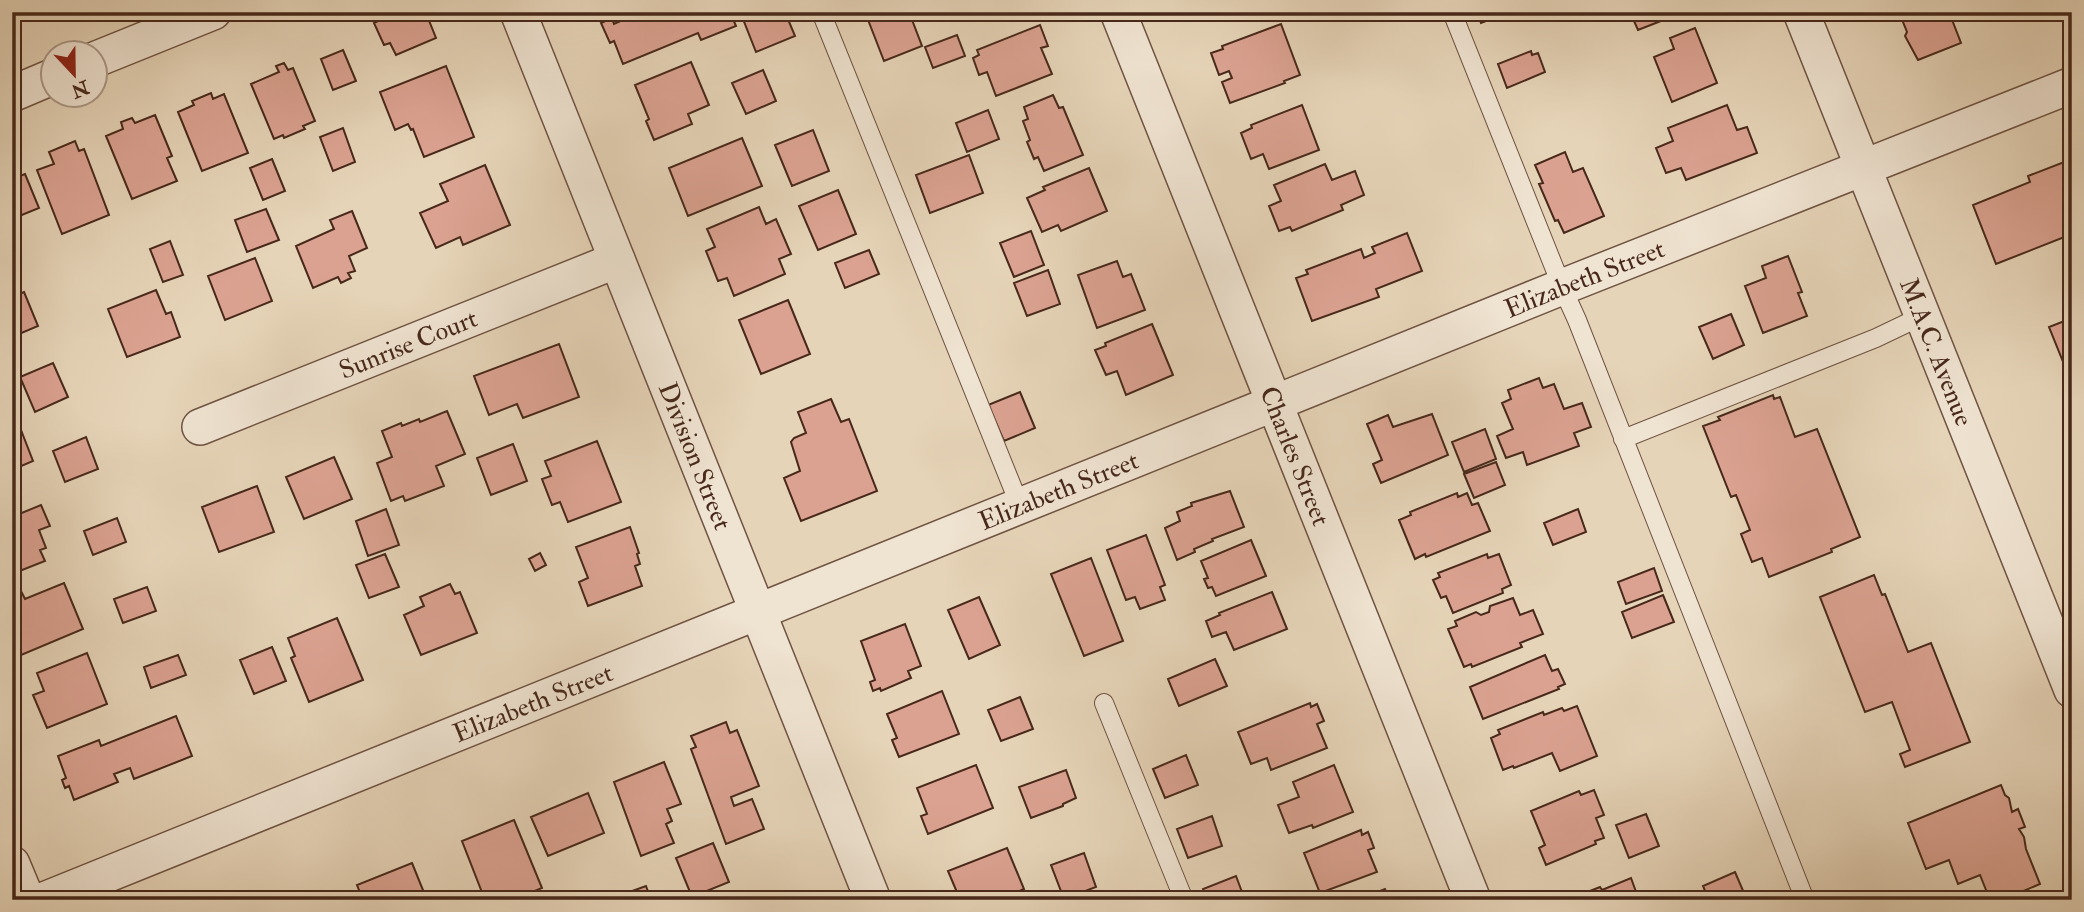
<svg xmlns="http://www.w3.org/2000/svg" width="2084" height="912" viewBox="0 0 2084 912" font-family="'IM FELL Double Pica',serif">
  <rect width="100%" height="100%" fill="#e6d4b8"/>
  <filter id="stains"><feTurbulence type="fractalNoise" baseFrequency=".00286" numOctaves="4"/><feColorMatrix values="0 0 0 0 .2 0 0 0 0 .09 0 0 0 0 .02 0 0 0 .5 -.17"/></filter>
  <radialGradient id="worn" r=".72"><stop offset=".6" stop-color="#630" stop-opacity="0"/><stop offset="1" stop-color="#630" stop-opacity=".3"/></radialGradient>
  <!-- building -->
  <path fill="#dba291" stroke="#47281a" stroke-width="2" d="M379,12h53l1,4 -5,2 8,20 -40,17 -6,-12 -6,2 -10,-22 8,-4z
    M641,12h89l6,14 -35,14 -3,-7 -75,31 -9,-23 -4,2 -9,-20 11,-5 2,6z
    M761,12h24l10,24 -39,16 -13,-33z
    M865,12h44l13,34 -38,15z
    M1477,12h33l-29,11z
    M1630,12h54l-46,18z
    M1899,12h50l12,31 -43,17 -13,-24 2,-4z
    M1281,24l19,51 -16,6 1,2 -55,20 -8,-21 10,-4 -3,-7 -10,4 -8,-22 12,-4 -1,-3z
    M1040,25l8,21 -7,2 11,26 -56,22 -9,-24 -8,3 -6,-17 6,-3 -2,-5z
    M1695,28l22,55 -45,19 -18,-45 20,-8 -4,-11z
    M957,35l8,21 -32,12 -8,-21z
    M343,50l13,31 -23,9 -12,-31z
    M1531,51l1,4 6,-2 7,19 -38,16 -9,-24z
    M691,62l18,43 -21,9 4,10 -38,16 -8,-19 3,-2 -14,-34z
    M284,63l4,7 5,-2 22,53 -12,5 2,3 -21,9 -1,-3 -9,4 -23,-55 28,-12 -3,-6z
    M446,66l28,71 -50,20 -11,-28 -2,1 -3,-6 -13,6 -15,-38z
    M763,70l13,31 -30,13 -14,-31z
    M211,93l2,6 11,-5 24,59 -46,18 -24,-59 16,-7 -2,-4z
    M1053,95l6,13 4,-1 20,48 -39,16 -6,-14 -4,2 -7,-17 3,-2 -7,-19 5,-2 -4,-12z
    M1302,105l17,45 -50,19 -6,-15 -12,5 -10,-26 11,-5 -1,-3z
    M1727,105l10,25 10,-3 10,26 -71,27 -5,-12 -15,5 -10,-25 17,-7 -5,-13z
    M988,110l11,29 -32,13 -11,-29z
    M155,115l17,41 -5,2 10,23 -45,18 -26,-63 17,-7 -2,-7 11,-4 3,5z
    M343,128l12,34 -22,9 -13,-34z
    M813,130l16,41 -37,15 -17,-41z
    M742,138l20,48 -74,30 -19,-48z
    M75,141l4,10 5,-2 25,66 -47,19 -25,-64 17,-6 -5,-12z
    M1565,152l8,20 10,-4 21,48 -40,17 -6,-13 -3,1 -16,-37 4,-1 -8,-18z
    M969,155l14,38 -53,20 -14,-38z
    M272,159l13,32 -22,9 -13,-32z
    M2072,159v75l-76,30 -23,-59 57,-23 -2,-6z
    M1325,164l7,16 23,-9 9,24 -23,10 2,5 -51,21 -2,-4 -11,4 -10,-25 12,-5 -7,-16z
    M485,165l25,60 -47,20 -3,-8 -24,11 -16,-35 28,-12 -8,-17z
    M1089,168l18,43 -46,20 -3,-6 -16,7 -15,-34 18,-8 -2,-3z
    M25,174l14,34 -27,11v-40z
    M838,190l18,44 -38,16 -19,-44z
    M759,207l7,17 10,-5 15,35 -12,5 6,15 -51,22 -7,-18 -9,3 -12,-30 9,-4 -8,-18z
    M266,209l13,31 -32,12 -12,-32z
    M352,211l15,37 -18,8 6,15 -7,2 3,5 -10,5 -3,-6 -25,11 -17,-42 38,-17 -4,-9z
    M1031,231l13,34 -30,12 -14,-34z
    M1407,233l15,38 -46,18 3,8 -67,24 -16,-43 12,-4 -2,-4 55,-21 3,9 11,-5 -3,-6z
    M170,241l13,34 -20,7 -13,-33z
    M869,250l10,24 -34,14 -10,-25z
    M1788,256l14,36 -4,1 9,23 -44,17 -18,-47 21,-8 -4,-12z
    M255,258l17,43 -47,19 -17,-44z
    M1117,261l6,16 8,-3 14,36 -48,18 -19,-53z
    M1048,270l12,34 -33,12 -13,-33z
    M156,290l10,24 5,-2 9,25 -53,20 -19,-48z
    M24,292l14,34 -26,11v-40z
    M788,300l22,54 -49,20 -22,-54z
    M1731,314l13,31 -31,14 -14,-32z
    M2072,318v66l-23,-57z
    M1152,324l21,51 -47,20 -9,-24 -11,4 -11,-25 11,-4 -1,-3z
    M559,344l20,53 -56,21 -6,-14 -28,11 -15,-39z
    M53,363l15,34 -33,15 -15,-35z
    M1539,378l4,10 11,-4 10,25 18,-6 9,24 -17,6 5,13 -52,19 -4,-13 -17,6 -9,-22 16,-7 -11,-26 9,-4 -3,-9z
    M1020,392l15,36 -31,13 -16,-36z
    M1773,395l1,4 6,-2 15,40 22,-8 43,108 -29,12 1,3 -63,25 -7,-19 -10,4 -11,-28 9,-4 -14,-35 -5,2 -28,-71 17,-6 -2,-3z
    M831,399l10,23 8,-3 28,72 -76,30 -17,-43 16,-7 -9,-29 3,-4 12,-5 -8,-21z
    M447,411l18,43 -29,12 8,20 -39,15 -2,-5 -12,5 -14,-38 15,-6 -10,-26 19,-8 1,3 17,-7 1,3z
    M1432,414l16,41 -67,28 -8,-19 9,-4 -15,-36 21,-9 5,12z
    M1485,429l11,30 -32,13 -12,-30z
    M21,430l12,31 -21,9v-36z
    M86,437l12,32 -33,13 -12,-31z
    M597,441l24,61 -53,20 -8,-20 -8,3 -10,-26 9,-3 -6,-15z
    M513,444l14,37 -36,14 -14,-37z
    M334,457l18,42 -48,20 -18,-42z
    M1496,462l9,23 -31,13 -10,-24z
    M257,486l17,46 -55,20 -17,-45z
    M1230,491l14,36 -32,12 1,2 -19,8 1,3 -18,8 -12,-32 15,-7 -3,-9 15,-6 -1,-3z
    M1457,493l1,4 9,-4 5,12 6,-2 12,28 -64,26 -1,-3 -10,5 -16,-39 12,-5 -1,-3z
    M41,505l9,21 -11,4 7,18 -6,2 5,11 -33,13v-57z
    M386,509l13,36 -31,11 -12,-35z
    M1578,509l8,23 -33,13 -9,-22z
    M117,518l9,24 -33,13 -9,-24z
    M630,527l9,26 -2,1 3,10 -5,2 7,20 -54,20 -9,-24 9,-4 -12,-31z
    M1146,535l19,50 -5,2 5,13 -25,9 -5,-12 -9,3 -19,-50z
    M1251,540l15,36 -50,20 -4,-9 -4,1 -4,-9 4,-1 -7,-17z
    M540,553l6,12 -11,6 -6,-12z
    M385,554l14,33 -30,11 -13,-33z
    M1487,554l1,4 11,-4 12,31 -9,4 1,4 -50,20 -7,-17 -5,2 -8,-18 7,-3 -2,-4z
    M1091,558l32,83 -39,15 -33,-82z
    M1654,568l8,23 -36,13 -8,-22z
    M1874,575l8,20 3,-1 23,58 23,-9 39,99 -65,25 -5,-13 10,-4 -18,-48 -27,10 -45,-115z
    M64,583l19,46 -69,29 -2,-4v-35l2,-1 -2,-17 8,-4 -1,-2 3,-2 3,6z
    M450,584l5,10 5,-2 17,41 -56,22 -17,-40 20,-9 -4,-9z
    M147,587l9,24 -33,12 -9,-24z
    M1272,592l15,37 -53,21 -8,-18 -14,5 -6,-16 14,-6 -1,-2z
    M1663,595l11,27 -42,16 -10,-26z
    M979,597l21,48 -31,14 -21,-49z
    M1513,598l7,17 13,-5 10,24 -23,9 2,4 -50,20 -1,-3 -7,3 -16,-38 9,-3 -2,-5 21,-9 5,3 8,-3 1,-6z
    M337,618l26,62 -54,22 -18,-44 4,-2 -7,-18z
    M905,624l16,42 -13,5 3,7 -30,13 -1,-3 -7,3 -3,-9 5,-2 -14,-39z
    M272,647l14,34 -32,13 -14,-34z
    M87,653l20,51 -60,24 -14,-33 11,-4 -7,-18z
    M178,655l8,20 -35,13 -7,-21z
    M1545,655l7,16 6,-2 7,15 -7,3 1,2 -76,30 -13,-32z
    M1215,659l12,27 -48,20 -11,-27z
    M942,691l17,43 -60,23 -7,-17 5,-2 -10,-24z
    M1020,697l13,32 -32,12 -13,-31z
    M1310,703l1,4 6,-3 7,17 -7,3 10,24 -56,22 -4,-12 -16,6 -13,-32z
    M1577,706l20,50 -37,15 -8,-18 -38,15 -1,-2 -10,4 -12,-32 9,-4 -2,-4 45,-18 1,3 18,-7 2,3z
    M176,716l16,40 -58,23 -4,-11 -16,6 4,8 -44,18 -5,-14 -4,2 -3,-8 4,-2 -8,-22 41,-16 2,6z
    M726,722l4,11 7,-3 22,56 -28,11 3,9 18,-7 12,30 -38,15 -35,-95 5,-2 -5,-11z
    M1186,755l12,30 -33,13 -12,-29z
    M664,762l17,42 -14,5 5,12 -6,3 8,19 -33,13 -27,-74z
    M976,765l17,43 -65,26 -7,-18 6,-2 -10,-26z
    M1334,765l19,47 -40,16 -1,-3 -23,8 -11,-28 21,-8 -6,-15z
    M1066,770l10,28 -13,6v2l-32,12 -12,-31z
    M2001,785l4,10 4,3 3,14 6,-3 7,18 -6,2 5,8 2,12 14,35 -38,16h-12l-10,-25 -22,9 -9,-24 -23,9 -18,-46z
    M1594,790l10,25 -8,3 8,20 -9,3 1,3 -50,21 -7,-17 6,-3 -14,-34 48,-20 2,4z
    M588,793l16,40 -56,23 -17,-39z
    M1646,814l13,32 -30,12 -13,-33z
    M1212,816l10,30 -34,12 -11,-29z
    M514,820l28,68 -29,12h-28l-23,-59z
    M1361,830l1,5 6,-3 6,16 -6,2 9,22 -57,21 -16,-40z
    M713,843l16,39 -37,15 -16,-39z
    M1007,848l17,41 -24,11h-43l2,-3 -11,-26z
    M1084,853l12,34 -32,12 -13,-34z
    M412,863l15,37h-64l-6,-15z
    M1735,872l9,21 -15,7h-20l-6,-14z
    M1236,876l9,24h-38l-4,-11z
    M1631,878l8,22h-72l33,-13 2,3z
    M646,886l5,14h-35l-1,-3z
    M1385,889l4,11h-33z
    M1660,892l3,8h-21z"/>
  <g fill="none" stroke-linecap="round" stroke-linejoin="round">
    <!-- service casing -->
    <g stroke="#6f5342" stroke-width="20">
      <path id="service" d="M821,12l199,494
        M1452,12l110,275 15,33 228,580
        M1623,439l253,-101 46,-22
        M1104,703l80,197"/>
    </g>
    <!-- minor casing -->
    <g stroke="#6f5342" stroke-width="38">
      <g id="minor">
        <path id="s1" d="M518,12l355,888"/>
        <path id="s2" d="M1118,12l355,888"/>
        <path id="s3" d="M1801,12l271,678"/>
        <path d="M94,60l119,-48"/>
        <path d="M12,94l40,-17"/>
        <path id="s4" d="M200,427l417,-167"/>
        <path d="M12,864l15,36"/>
        <path id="s5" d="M44,900l1518,-613 510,-202"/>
      </g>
    </g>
    <!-- service -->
    <use href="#service" stroke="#efe3d1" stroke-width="18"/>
    <!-- minor -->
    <use href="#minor" stroke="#efe3d1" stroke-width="35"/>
  </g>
  <g text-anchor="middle" stroke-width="7" stroke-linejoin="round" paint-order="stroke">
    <!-- street labels -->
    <g font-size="26" fill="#47281a" stroke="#efe3d1">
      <text dy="9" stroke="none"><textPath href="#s5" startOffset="1661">Elizabeth Street</textPath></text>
      <text dy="9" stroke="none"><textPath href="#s4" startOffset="224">Sunrise Court</textPath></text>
      <text dy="9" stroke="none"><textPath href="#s3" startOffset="366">M.A.C. Avenue</textPath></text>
      <text dy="9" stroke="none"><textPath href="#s1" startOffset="478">Division Street</textPath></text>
      <text dy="9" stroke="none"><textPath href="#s2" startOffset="478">Charles Street</textPath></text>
      <text dy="9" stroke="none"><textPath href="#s5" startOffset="1094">Elizabeth Street</textPath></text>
      <text dy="9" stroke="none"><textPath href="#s5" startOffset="527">Elizabeth Street</textPath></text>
    </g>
  </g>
  <!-- margin -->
  <rect width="2084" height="912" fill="none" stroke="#e6d4b8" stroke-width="42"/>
  <rect x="14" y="14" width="2056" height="884" fill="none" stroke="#47281a" stroke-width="3.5"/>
  <rect x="21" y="21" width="2042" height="870" fill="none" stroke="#47281a" stroke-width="2"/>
  <!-- north arrow -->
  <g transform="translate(74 74) rotate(158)"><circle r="33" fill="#efe3d1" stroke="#ac9888" stroke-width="2"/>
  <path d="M0-5L12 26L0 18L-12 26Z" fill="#8f2418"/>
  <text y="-10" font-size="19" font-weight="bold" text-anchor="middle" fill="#47281a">N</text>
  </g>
  <rect width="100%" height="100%" filter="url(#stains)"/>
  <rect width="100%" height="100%" fill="url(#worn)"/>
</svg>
